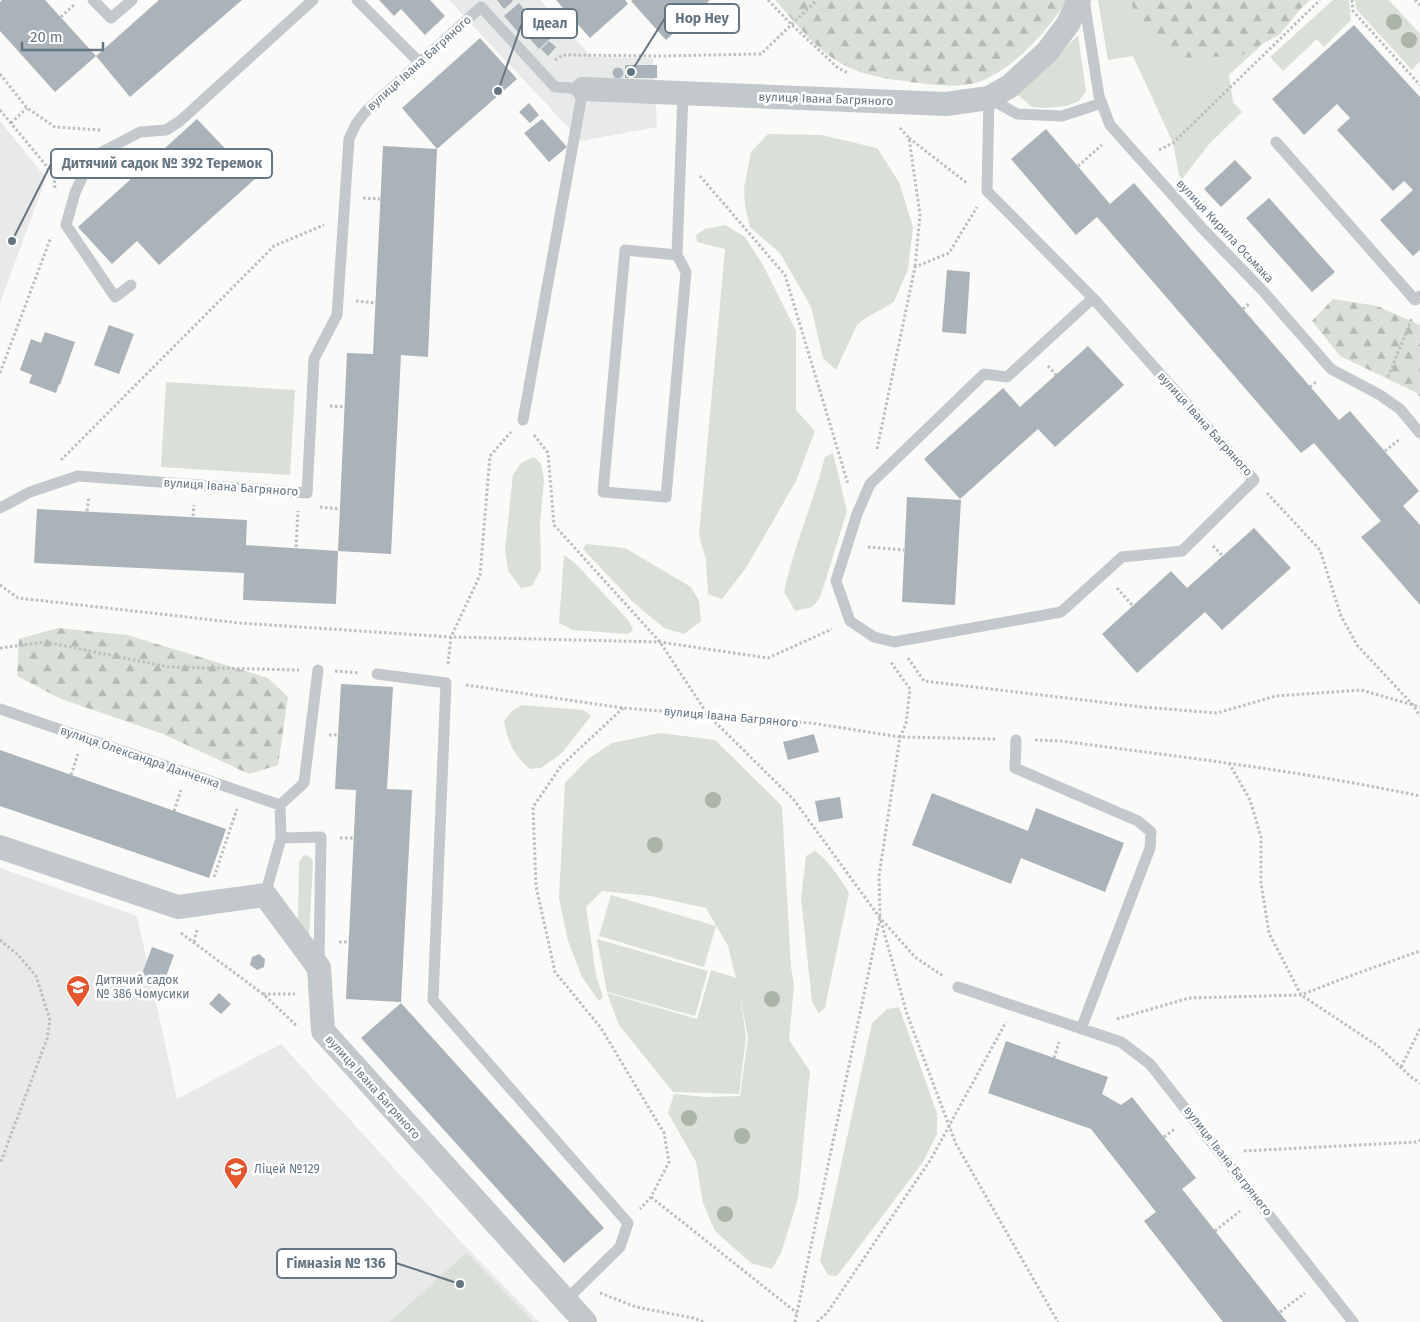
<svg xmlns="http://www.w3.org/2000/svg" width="1420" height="1322" viewBox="0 0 1420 1322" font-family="'Fira Sans',sans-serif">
  <defs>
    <pattern id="forest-firs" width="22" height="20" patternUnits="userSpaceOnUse" patternTransform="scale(1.25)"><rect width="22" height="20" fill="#dadfd7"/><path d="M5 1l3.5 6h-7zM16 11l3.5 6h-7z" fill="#b4b9b4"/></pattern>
  </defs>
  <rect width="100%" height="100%" fill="#fafaf8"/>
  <!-- built -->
  <path fill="#e8e9e9" d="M449,0h91l52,57 61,1 4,69 -76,14z
    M0,121l46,57 -46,125z
    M0,868l137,48 40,183 104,-55 183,201 75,77h-539z"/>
  <!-- green -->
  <path fill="#dadfd7" d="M1098,0h212l-81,75 4,27 9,10 -32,31 -28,36 -3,-4 -6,-32 -40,-87 -25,4z
    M1333,0h16l2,20 -27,27 -7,-8 -34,32 -13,-14z
    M1355,0h34l31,34v27l-8,9 -56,-61z
    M1078,35l8,56 -7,10 -12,5 -22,2 -13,-1 -14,-12z
    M768,134l53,1 56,13 22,34 14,45 -5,42 -14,33 -30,17 -7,6 -21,45 -13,-12 -12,-51 -31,-54 -30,-26 -5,-21 -1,-18 7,-36z
    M725,225l20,12 18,28 33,66v79l19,21 -19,50 -50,87 -24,31 -14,-5 -2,-34 -7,-25 26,-286 -28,-7 -1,-7 9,-6z
    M166,382l129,8 -5,85 -129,-8z
    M833,453l14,58 -27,87 -8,9 -17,4 -11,-19c10,-46 29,-89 41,-135z
    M534,457l7,7 3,16 -4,42 1,47 -9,17 -11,2 -13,-17 -3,-22 8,-74 8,-12z
    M586,544l39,4 66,39 8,14 2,20 -17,13 -20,-6 -31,-26 -50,-53z
    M564,555l11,8 54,58 4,9 -5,4 -55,-4 -14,-7z
    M522,705l61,5 8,6 -29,37 -21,15 -11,1c-17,-15 -22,-26 -26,-48l8,-10z
    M660,733l55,7 67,66 9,161 3,18 -5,55 21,31 -12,128 -17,54 -9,16 -21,-6 -36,-32 -12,-28 -7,-41 -28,-49 6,-19 31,3 35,-1 8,-58 -8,-43 6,42 -7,57 -66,-2 -54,-67 -12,-32 90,26 14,-49 25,8 -8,-32 -22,-38 -55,-12 -49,-5 -16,16 10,68 7,22 -4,4 -17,-24 -14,-36 -9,-43 6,-115 23,-24 24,-16z
    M815,851c15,11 24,26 34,42l-24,114 -6,7 -7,-12 -11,-104 5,-42z
    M306,855l5,3 2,4 -4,76 -11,-12 1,-63 4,-7z
    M611,895l105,31 -12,41 -105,-31z
    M597,939l111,32 -13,45 -88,-24z
    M899,1007l38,106v21l-14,28 -86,114 -9,-1 -8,-14 52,-238 15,-14z
    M467,1253l66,69h-143l76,-69z"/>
  <!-- forest -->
  <path fill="url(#forest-firs)" d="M775,0h292c-19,31 -64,82 -103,85 -18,2 -36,-1 -53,-3 -23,-3 -46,-6 -67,-17 -28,-15 -48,-42 -69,-65z
    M1130,0h178l-29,35 -39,21 -66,2 -38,-43z
    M1333,299l44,7 43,19v72l-3,-4 -77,-37 -28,-35z
    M58,628l69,7 63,19 78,24 20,19 -10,68 -29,9 -86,-40 -102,-35 -44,-23 2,-37z"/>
  <!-- building -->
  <path fill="#aab3b9" d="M2,0h43l51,56 -41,36 -55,-61v-29z
    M159,0h83l-112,97 -34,-41z
    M379,0h51l15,16 -20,19 -24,-26 -7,7z
    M497,0h15l1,1 -9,8z
    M556,0h69l3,4 -38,34z
    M633,0h77l-44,40 -35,-39z
    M519,3l13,16 -14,13 -14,-16z
    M533,21l17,18 -11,10 -16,-18z
    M1354,25l66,72v153l-7,6 -33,-36 33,-30 -9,-9 -11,10 -56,-61 13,-12 -13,-14 -33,31 -32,-36z
    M480,38l37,41 -80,70 -35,-41z
    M549,41l7,6 -8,9 -7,-7z
    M625,65h32v13h-32z
    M612.5 73a5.5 5.5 0 1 1 11 0a5.5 5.5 0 1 1-11 0Z
    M529,103l10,12 -9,8 -11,-11z
    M197,119l36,38 2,-2 21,23 -97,87 -22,-24 -25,23 -34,-37z
    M542,119l25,28 -18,15 -25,-29z
    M1046,129l64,75 24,-21 205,237 11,-9 69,80 -16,15 17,19v80l-59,-68 20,-16 -67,-78 -13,10 -204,-236 -21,18 -65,-76z
    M383,146l54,3 -9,208 -27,-2 -10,199 -53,-3 -2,53 -93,-4 1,-27 -210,-10 3,-54 210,11 -1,25 92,6 9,-198 26,1z
    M1235,160l17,18 -31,29 -17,-18z
    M1269,198l66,74 -23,20 -66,-74z
    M947,270l23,2 -4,62 -24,-2z
    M109,325l25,9 -15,40 -25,-9z
    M45,332l30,10 -15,43 -1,-1 -3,9 -27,-10 3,-8 -12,-5 11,-31 10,4z
    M1088,346l36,39 -69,62 -17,-18 -78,70 -36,-40 79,-71 17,19z
    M907,497l54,3 -6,105 -53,-3z
    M1254,528l37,40 -69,62 -17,-18 -68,61 -35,-39 69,-63 16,17z
    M341,684l52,3 -6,102 25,1 -11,212 -55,-3 10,-209 -21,-1z
    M814,734l5,18 -31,8 -5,-18z
    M0,750l226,79 -17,49 -209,-72z
    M932,793l96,38 8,-23 88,35 -19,49 -84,-34 -10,26 -99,-39z
    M840,797l3,21 -24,4 -4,-21z
    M152,947l22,8 -10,27 -22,-8z
    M259,954l6,5 -1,8 -7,3 -7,-5 2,-8z
    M219,993l12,11 -10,10 -12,-10z
    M401,1003l203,225 -40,35 -203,-225z
    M1006,1041l102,36 -6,17 19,11 11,-8 64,81 -14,11 105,133h-64l-79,-101 12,-9 -65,-83 -103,-36z"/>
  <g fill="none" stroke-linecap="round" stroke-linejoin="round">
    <!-- path -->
    <path stroke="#bbbfc2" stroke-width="3" stroke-dasharray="2.5 2.5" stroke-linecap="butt" d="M768,0l23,24 47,44 10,5
      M1352,0l1,11 67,74
      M1415,0l5,5
      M61,17l14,-13
      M555,60l8,-5 97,1 101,-2 56,-54
      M0,74l27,34 28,19 46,3
      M0,110l54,65 1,14
      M11,123l16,-15
      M900,128l9,10 11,77 -5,52
      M909,138l59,46
      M1159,150l14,-7 147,-143
      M1078,166l24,-21
      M700,176l85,99 63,209
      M363,198l17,1
      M356,301l19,2
      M1243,309l7,-6
      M1048,366l8,9
      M0,373l51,-136
      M1388,377l24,-59
      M1310,387l7,-6
      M330,406l15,1
      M534,435l14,18 6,72 106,117 48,73 86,85 86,118 27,96 49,130 102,178
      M877,449l38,-182 34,-14 28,-46
      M1385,451l15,-12
      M61,460l213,-214 50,-21
      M1267,493l53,57 21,66 16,29 56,60 7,11
      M320,507l20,2
      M87,511l2,-14
      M193,516l1,-11
      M1213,546l10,10
      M296,547l2,-36
      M868,547l36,3
      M0,585l18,13 222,25 211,14 29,-62 10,-119 21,-24
      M1117,588l16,18
      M0,648l46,-6 122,25 131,3
      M908,658l16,23 218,26 75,6 59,-17 85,-6 59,17
      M448,664l3,-27 209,5 108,16 64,-29
      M335,671l24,2
      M466,685l157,23 188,15 89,14 96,2
      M623,708l-62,58 -28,41 3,79 19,86 46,56 63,105 5,29 -18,35 -11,12
      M329,735h9
      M1035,740l26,1c121,16 241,30 359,55
      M1229,763l21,37 11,37v46l8,50 32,62 77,51 33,31 9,6
      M71,775l7,-21
      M174,811l7,-21
      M340,838h14
      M214,877l23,-68
      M882,920l33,37 28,19
      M181,933l82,61 34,32
      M0,940l18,15 18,21 14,44 -3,19 -47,125
      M194,942l3,-12
      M339,942h9
      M263,994h32
      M1117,1019l72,-21 112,-3 46,-18 73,-26
      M1054,1058l5,-16
      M1401,1067l19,-38
      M1164,1137l12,-9
      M1244,1151l172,-9 4,-2
      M651,1197l146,116
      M1215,1231l25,-20
      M600,1293l36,14 57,11 11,4
      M1280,1312l25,-19
      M795,1322l85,-404 -1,-42 21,-139 6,-13 4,-35 -20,-28
      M817,1322l10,-9 104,-154 75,-137"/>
    <!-- service -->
    <path stroke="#c3c8cc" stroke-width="11" d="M93,0l18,18 21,-18
      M357,0l63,63
      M1084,0l15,96 11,29 92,103 61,63 68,78 49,26 20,14 20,24
      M1276,142l139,158 5,-4
      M677,255l-52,-5 -22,242 63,5 20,-225 -9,-17 6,-162
      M131,285l-16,12 -49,-72 9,-32 10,-22 15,-18 40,-21 26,-2 14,-9 133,-121
      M1093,298l-86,79 -23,-3 -114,110 -13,30 -21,67 14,40 24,16 20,5 167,-30 61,-55 60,-6 72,-71 -161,-182 -106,-107 2,-93 28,16 45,2 40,-13
      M0,508l30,-16 48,-16 229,17 7,-134 23,-44 12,-176 7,-15 10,-13 115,-104 74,80 28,2 -60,331
      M377,674l69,9 -13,317 195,223 -8,24 -55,54
      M0,709l280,96
      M1016,740l-1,28 123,53 13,11 -1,16 -69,181
      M281,838l40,-1 -2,125
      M265,895l16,-57 -1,-33 24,-22 14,-113
      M958,987l163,55 29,22 203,258"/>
    <!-- minor -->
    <path stroke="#c3c8cc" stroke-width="24" d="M583,89l363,15 43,-6 21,-12 37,-34 21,-28 11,-24
      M0,847l178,60 87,-12 54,73 4,63 262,291"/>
  </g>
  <!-- trees -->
  <g fill="#aab4a7">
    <circle cx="1394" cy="22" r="8"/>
    <circle cx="1409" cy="40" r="8"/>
    <circle cx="713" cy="800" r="8"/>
    <circle cx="655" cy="845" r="8"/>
    <circle cx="772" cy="999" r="8"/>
    <circle cx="689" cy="1118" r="8"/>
    <circle cx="742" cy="1136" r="8"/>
    <circle cx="725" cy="1214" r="8"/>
  </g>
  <!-- icons -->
  <defs>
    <g id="school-pin" transform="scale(1.25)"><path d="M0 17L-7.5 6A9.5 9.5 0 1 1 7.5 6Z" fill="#e4572e" stroke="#fff"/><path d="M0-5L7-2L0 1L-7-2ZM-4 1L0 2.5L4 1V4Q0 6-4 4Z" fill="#fff"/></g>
  </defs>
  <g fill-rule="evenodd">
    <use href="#school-pin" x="78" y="987"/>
    <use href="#school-pin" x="236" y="1169"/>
  </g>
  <g text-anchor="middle" stroke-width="5" stroke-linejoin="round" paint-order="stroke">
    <!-- street labels -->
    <g font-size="12" fill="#657683" stroke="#fff">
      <text transform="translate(419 63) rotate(-42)" y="4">вулиця Івана Багряного</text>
      <text transform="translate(826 99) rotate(2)" y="4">вулиця Івана Багряного</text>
      <text transform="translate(1225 231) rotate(47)" y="4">вулиця Кирила Осьмака</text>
      <text transform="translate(1205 424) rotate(48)" y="4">вулиця Івана Багряного</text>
      <text transform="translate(231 487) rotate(4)" y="4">вулиця Івана Багряного</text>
      <text transform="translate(731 717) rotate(5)" y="4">вулиця Івана Багряного</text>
      <text transform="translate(140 757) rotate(19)" y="4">вулиця Олександра Данченка</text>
      <text transform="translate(373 1087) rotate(48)" y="4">вулиця Івана Багряного</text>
      <text transform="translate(1228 1161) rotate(52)" y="4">вулиця Івана Багряного</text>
    </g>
    <!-- poi labels -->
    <g font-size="12" fill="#657683" stroke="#fff" text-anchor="start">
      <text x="96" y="984">Дитячий садок<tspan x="96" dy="14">№ 386 Чомусики</tspan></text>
      <text x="254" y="1173">Ліцей №129</text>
    </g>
  </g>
  <!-- callouts -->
  <path fill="none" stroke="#657683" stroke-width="2" d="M631 72L665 18M498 91L522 23M12 241L51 164M460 1284L396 1263"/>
  <g fill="#657683" stroke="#fff" stroke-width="2">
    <circle cx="631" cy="72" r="5"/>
    <circle cx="498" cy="91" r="5"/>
    <circle cx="12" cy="241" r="5"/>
    <circle cx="460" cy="1284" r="5"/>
  </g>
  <g fill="#fff" stroke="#657683" stroke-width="2">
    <rect x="665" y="4" width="74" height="29" rx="5"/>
    <rect x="522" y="9" width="55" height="29" rx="5"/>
    <rect x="51" y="149" width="221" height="29" rx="5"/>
    <rect x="277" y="1249" width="119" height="29" rx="5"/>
  </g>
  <g font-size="14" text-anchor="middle" font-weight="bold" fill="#657683">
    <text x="702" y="23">Hop Hey</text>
    <text x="550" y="28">Ідеал</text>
    <text x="162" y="168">Дитячий садок № 392 Теремок</text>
    <text x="336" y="1268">Гімназія № 136</text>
  </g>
  <!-- scale -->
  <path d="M22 42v8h81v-8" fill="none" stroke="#657683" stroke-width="2.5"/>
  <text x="30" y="42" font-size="15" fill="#657683" stroke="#ffffff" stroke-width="4" paint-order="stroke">20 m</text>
</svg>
